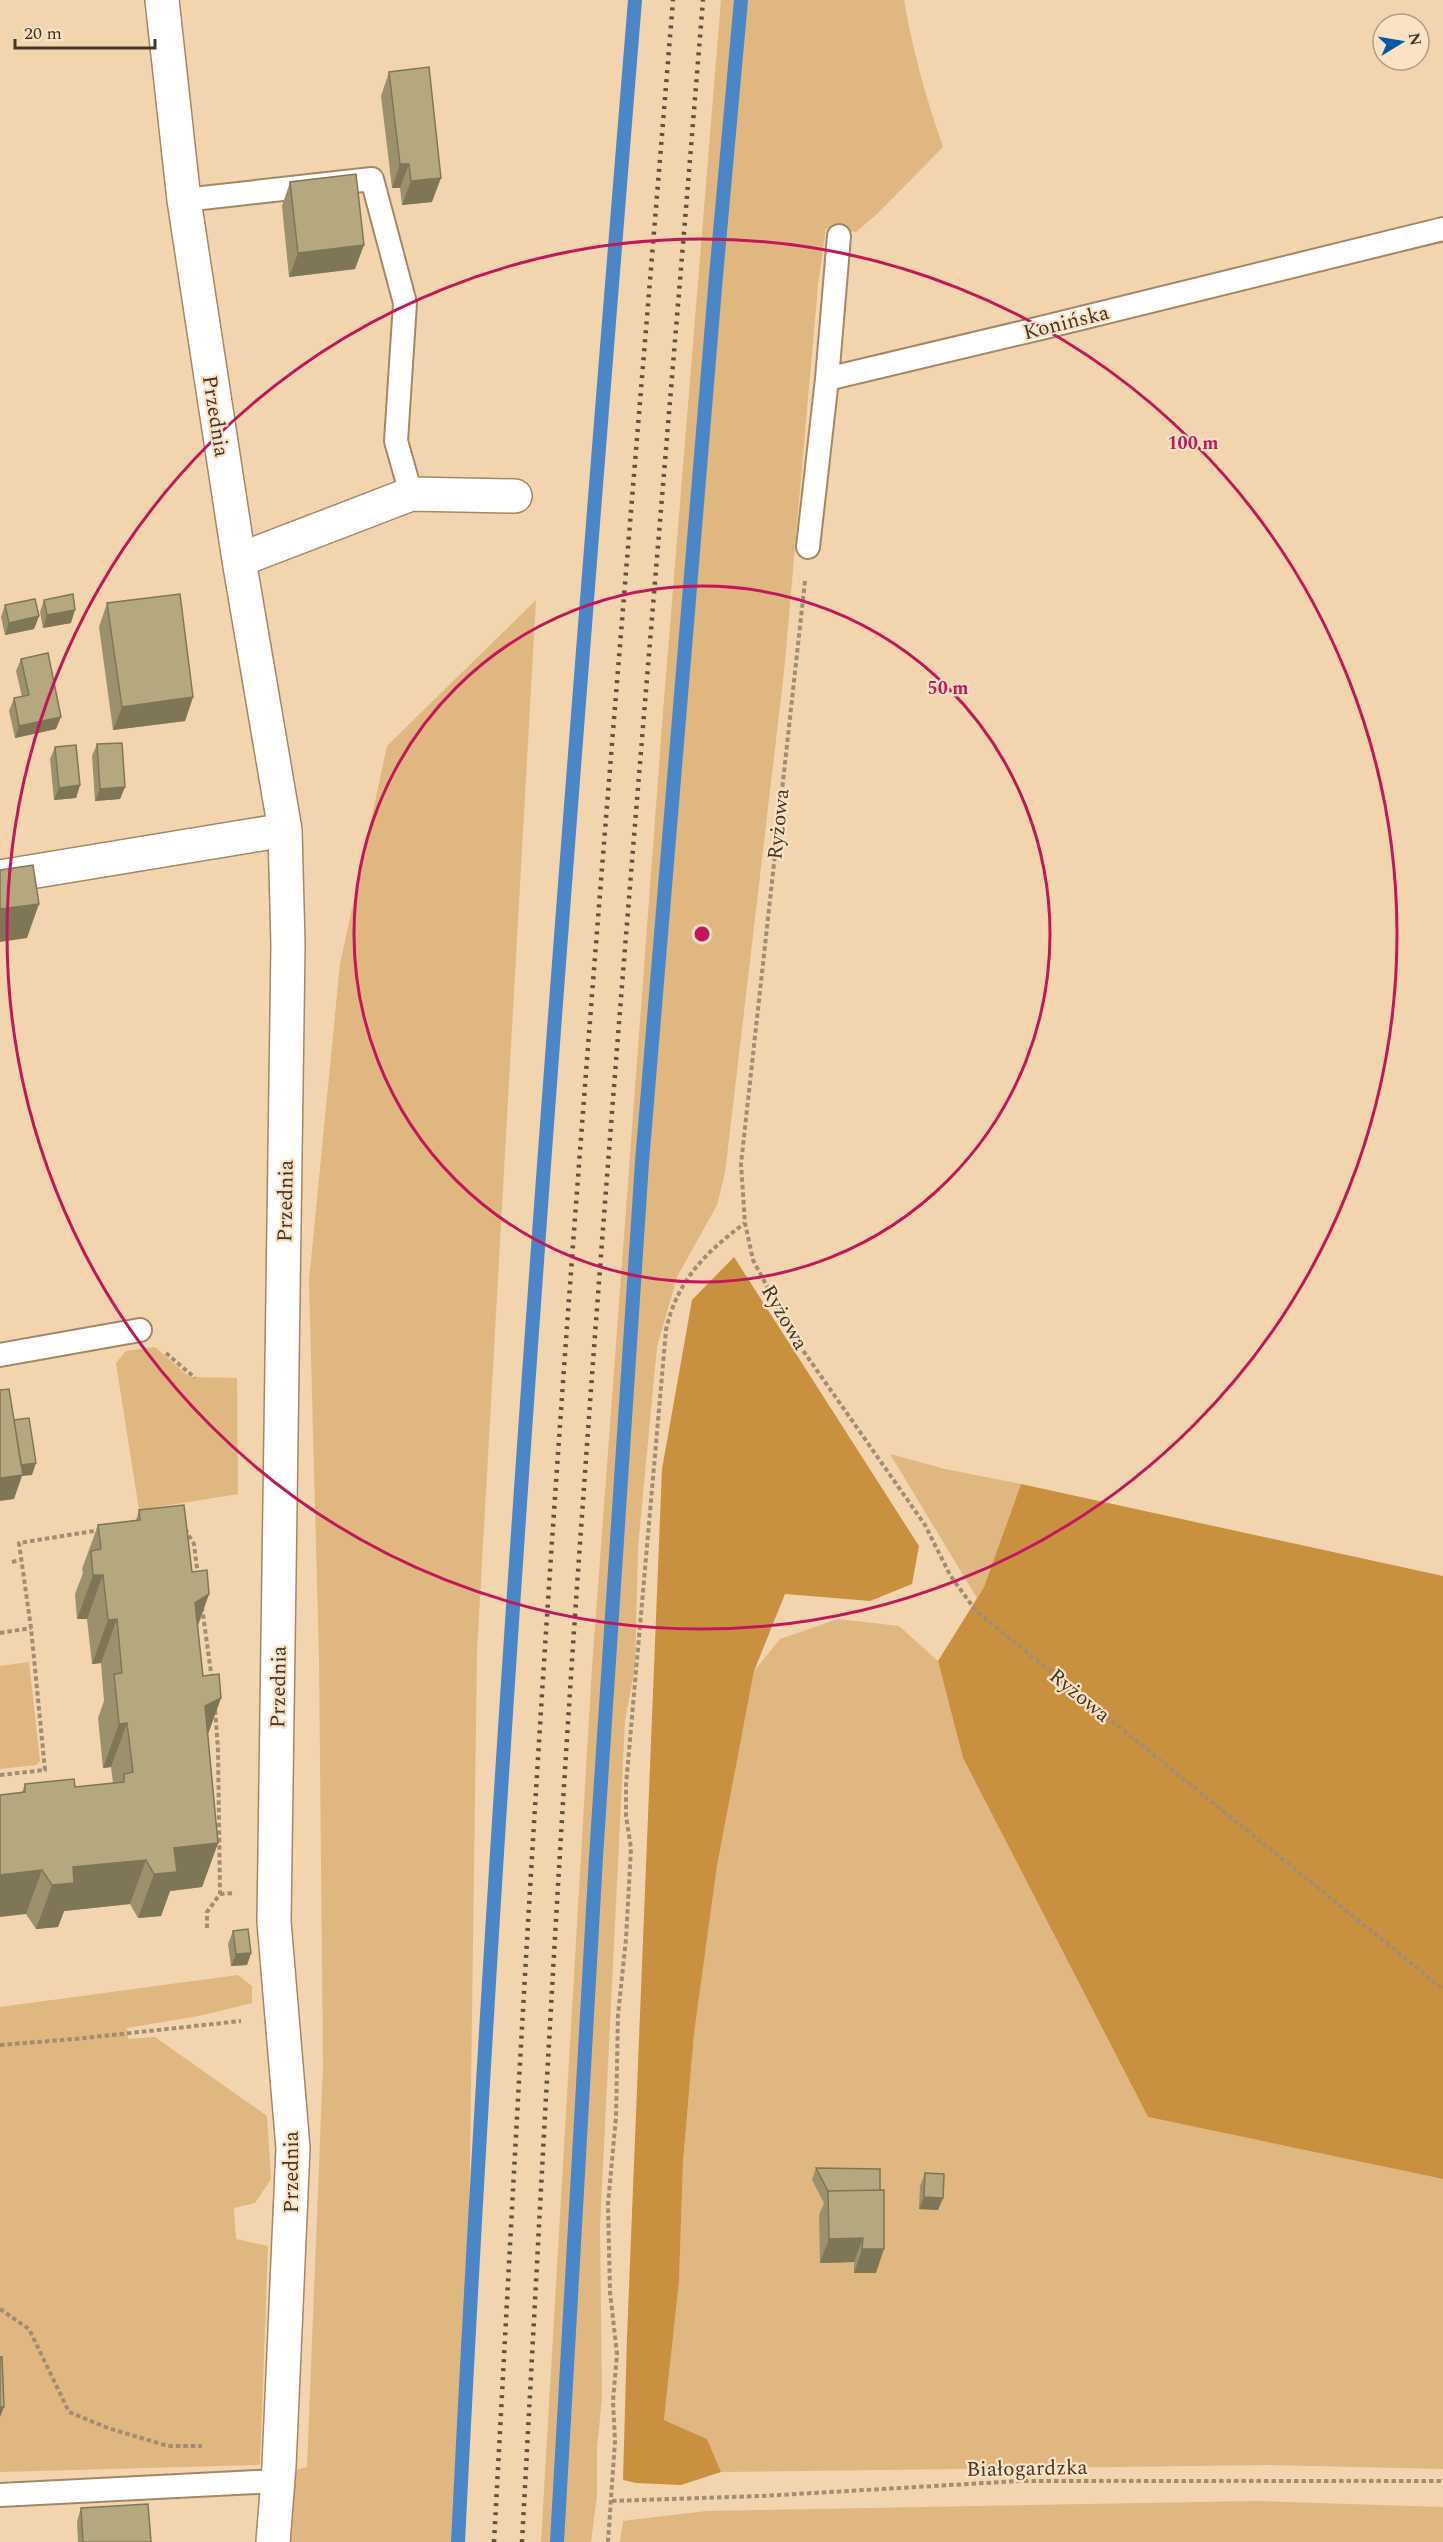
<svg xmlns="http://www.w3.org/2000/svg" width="1443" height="2542" viewBox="0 0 1443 2542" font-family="Spectral,serif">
  <rect width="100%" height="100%" fill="#f2d4af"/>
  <!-- green -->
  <path fill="#e0b681" d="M721,0h183c9,51 22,99 39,147l-66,67 -21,18 -30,-4 -8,57 -34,387 -59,501 -8,32 -40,72 -20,70 -19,200 -3,121 -10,52 -25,507 2,171 -5,51v47l-6,46h-50l51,-875 71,-955z
    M536,600l-59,1052 -11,797 -7,93h-169l5,-72 12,-3 16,-401 -4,-409 -10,-376 31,-317 47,-218z
    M155,1347l34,30 48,1 1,116 -99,16 -23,-147 10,-12z
    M890,1454l55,15 76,15 -37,103 -7,11z
    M838,1619l61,7 39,35 25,97 185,359 295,62v290l-174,-4 -548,7 -14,-33 -43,-19 15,-138 4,-119 11,-129 23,-168 37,-195 26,-32z
    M29,1662l11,99 -4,4 -36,4v-103z
    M238,1975l14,11v17l-53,13 -72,12 1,11 27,-2 112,79 4,63 -16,24 -21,5 2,31 32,7 -8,219 -260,7v-465z
    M1257,2501l186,6v35h-823l3,-21 83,-10z"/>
  <!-- forest -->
  <path fill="#c99040" d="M734,1257l185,289 -7,38 -42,17 -85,-7 -31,77 -37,195 -23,168 -11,129 -4,119 -15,138 43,19 14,33 -40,13 -45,-2 -13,-3 4,-143 35,-868 30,-169z
    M1021,1484l422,92v603l-295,-62 -185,-359 -25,-97 46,-74z"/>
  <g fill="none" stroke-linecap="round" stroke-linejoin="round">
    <!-- stream -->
    <path stroke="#4b86c7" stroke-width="14" d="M458,2542c42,-849 108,-1695 177,-2542
      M557,2542l39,-685 46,-695 74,-886 25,-276"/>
    <!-- service casing -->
    <g stroke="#a48865" stroke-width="26">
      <path id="service" d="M184,200l188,-21 33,124 -9,138 15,53
        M839,236l-12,143 214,-51 402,-99
        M808,547l19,-168
        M0,1355l140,-25
        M0,2495l278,-14"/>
    </g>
    <!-- minor casing -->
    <g stroke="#a48865" stroke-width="36">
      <path id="minor" d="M162,0l22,200 55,360 46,270 3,115 -14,977 19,226 -14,318 -6,76
        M239,560l172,-66 104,2
        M0,877l285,-47"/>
    </g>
    <!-- path -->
    <path stroke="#a38d72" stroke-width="4" stroke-dasharray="4.5 3" stroke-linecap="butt" d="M805,581l-64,583 4,59 8,37 42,79 130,186 25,50 26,36 467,378
      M166,1353l29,25
      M185,1529l9,15 4,32
      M12,1562l9,-2
      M202,1607l10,73
      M0,1633l31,-5
      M0,1775l45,-5 -14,-142 -12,-85 81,-13
      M220,1894l15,-1
      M207,1928v-16l13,-18 -2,-144 -3,-42
      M0,2045l75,-6 166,-18
      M0,2309l29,20 40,83 39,16 60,18h34
      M612,2501l150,-5 257,-15h424
      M608,2542l7,-101 -2,-40 4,-47 -7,-62 -2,-88 8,-87 2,-102 8,-76 5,-91 -5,-32v-31l40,-455c11,-50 40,-78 79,-107"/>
    <!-- service -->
    <use href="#service" stroke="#fff" stroke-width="22"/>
    <!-- minor -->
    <use href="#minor" stroke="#fff" stroke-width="33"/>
    <!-- rail -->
    <path stroke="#61523f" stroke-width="4.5" stroke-dasharray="3 6" stroke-linecap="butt" d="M494,2542c14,-256 27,-512 43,-767 36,-592 88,-1184 136,-1775
      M522,2542c18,-328 34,-657 57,-984 36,-520 82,-1039 124,-1558"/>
  </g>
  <!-- wall -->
  <path fill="#9d906c" d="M389,72l43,130 -30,3 -2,-17h-8l-11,-92z
    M290,182l65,87 -66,8 -7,-71z
    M44,600l27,23 -28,5 -3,-16z
    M107,603l86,94 -8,24 -72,9 -14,-103z
    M5,605l34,11 -5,13 -29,6 -4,-18z
    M21,659l35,70 -41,9 -6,-27 5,-13 8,-1 -6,-26z
    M97,744l28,43 -5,12 -25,2 -3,-45z
    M55,747l25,38 -4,13 -22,2 -4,-41z
    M139,1510l70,84 -11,32 5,50 18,22 -13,36 10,109 -16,44 -32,4 -9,25 -23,2 -8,-14 -66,7 -6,16 -22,2 -10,-15 -4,-122 3,-8 50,3 38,-4 -2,-16 -8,1 -5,-50 6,-17 -3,-38 -9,1 -5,-45h-10l-2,-25 8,-21 -1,-4 16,-44 38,-5z
    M233,1931l18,22 -4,12 -16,1 -3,-22z
    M816,2168l64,1 -4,104h-22v-11l-34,1 -1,-48 5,-12 -12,-23z
    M925,2173l18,25 -5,12 -19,-1 1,-23z
    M81,2508l70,34h-73l-1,-21z"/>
  <!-- shaded-wall -->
  <path fill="#7f7658" d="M400,164h9l-9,24h-8z
    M441,178l-9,24 -30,3 9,-24z
    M364,245l-9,24 -66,8 9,-24z
    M75,610l-4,13 -28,5 4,-13z
    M39,616l-5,13 -29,6 4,-12z
    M193,697l-8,24 -72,9 9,-23z
    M61,717l-5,12 -41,9 4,-12z
    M80,785l-4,13 -22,2 5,-12z
    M125,787l-5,12 -25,2 5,-12z
    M39,904l-12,34 -27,4v-33z
    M36,1463l-4,12 -10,1 -8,23 -14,2v-23l15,-12z
    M93,1575h10l-16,44h-10z
    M209,1594l-16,44 2,-35z
    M117,1619l-16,44 -9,1 16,-44z
    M221,1698l-16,44v-36z
    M127,1723l-16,44 -8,1 16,-44z
    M218,1843l-16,44 -32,4 -9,25 -23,2 16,-44 20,-26z
    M146,1860l-16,44 -66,7 -6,16 -22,2 16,-44 21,-18z
    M42,1870l-16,44 -26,3v-42z
    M251,1953l-4,12 -16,1 5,-12z
    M924,2197l19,1 -5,12 -19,-1z
    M863,2238l-9,24 -34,1 9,-24z
    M862,2249h22l-8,24h-22z
    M0,2407h4l-4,10z"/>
  <!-- building -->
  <path fill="#b6a87e" stroke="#7f7658" stroke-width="1.5" d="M429,67l12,111 -30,3 -2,-17h-9l-11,-92z
    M356,174l8,71 -66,8 -8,-71z
    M73,594l2,16 -28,5 -3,-15z
    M180,594l13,103 -71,10 -15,-104z
    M35,599l4,17 -30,7 -4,-18z
    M48,653l13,64 -42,9 -5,-28 15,-3 -8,-36z
    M122,743l3,44 -25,2 -3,-45z
    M76,745l4,40 -21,3 -4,-41z
    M33,865l6,39 -39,5v-39z
    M9,1389l14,86 -23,3v-88z
    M29,1418l7,45 -15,2 -7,-45z
    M184,1505l8,67 15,-2 2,24 -14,9 8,73 16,-2 2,24 -16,8 13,137 -44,5 3,24 -23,2 -8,-14 -73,7 1,16 -22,2 -10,-15 -42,5v-80l25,-3v-8l49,-5 1,8 49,-5v-8l9,-2 -6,-49 -8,1 -5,-50 8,-1 -5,-54 -9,1 -5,-45h-10l-2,-24 10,-2 -3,-24 42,-5 -1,-10z
    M248,1929l3,24 -15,1 -3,-23z
    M816,2168l64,1v21l-52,1z
    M925,2173l19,1 -1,24 -19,-1z
    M884,2190v59h-22l1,-11 -34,1 -1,-48z
    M0,2357h2l2,50h-4z
    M148,2504l3,38h-68l-2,-34z"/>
  <!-- distance rings -->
  <g fill="none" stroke="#c2185b" stroke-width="3">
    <circle cx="702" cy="934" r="348"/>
    <circle cx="702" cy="934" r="695"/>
  </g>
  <g text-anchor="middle" stroke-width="4.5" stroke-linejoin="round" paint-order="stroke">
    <!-- street labels -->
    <g font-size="21" fill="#433728" stroke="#fbe2c5">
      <text transform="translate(1066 322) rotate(-14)" y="7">Konińska</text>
      <text transform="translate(216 416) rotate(81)" y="7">Przednia</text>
      <text transform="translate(778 824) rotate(-84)" y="7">Ryżowa</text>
      <text transform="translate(285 1201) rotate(-89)" y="7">Przednia</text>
      <text transform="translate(785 1317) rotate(60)" y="7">Ryżowa</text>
      <text transform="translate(278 1687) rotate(-89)" y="7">Przednia</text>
      <text transform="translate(1080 1695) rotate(39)" y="7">Ryżowa</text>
      <text transform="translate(291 2172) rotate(-90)" y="7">Przednia</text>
      <text transform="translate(1027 2468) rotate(-1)" y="7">Białogardzka</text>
    </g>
  </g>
  <circle cx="702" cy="934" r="9" fill="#c2185b" stroke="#fbe2c5" stroke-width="3"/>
  <g font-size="18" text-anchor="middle" font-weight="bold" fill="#c2185b" stroke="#fbe2c5" stroke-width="4.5" stroke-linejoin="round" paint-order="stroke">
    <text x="1193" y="449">100 m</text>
    <text x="948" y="694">50 m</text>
  </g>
  <!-- north arrow -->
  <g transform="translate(1401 42) rotate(79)"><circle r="28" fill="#fbe2c5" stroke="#b19e86" stroke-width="1.5"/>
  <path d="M0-4.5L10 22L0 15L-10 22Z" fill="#0059a6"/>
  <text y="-9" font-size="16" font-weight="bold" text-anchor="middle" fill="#433728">N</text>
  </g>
  <!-- scale -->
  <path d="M15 39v9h140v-9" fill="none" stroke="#433728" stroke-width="3"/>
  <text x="24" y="39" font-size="18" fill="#433728" stroke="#fbe2c5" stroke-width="4.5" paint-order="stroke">20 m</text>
</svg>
